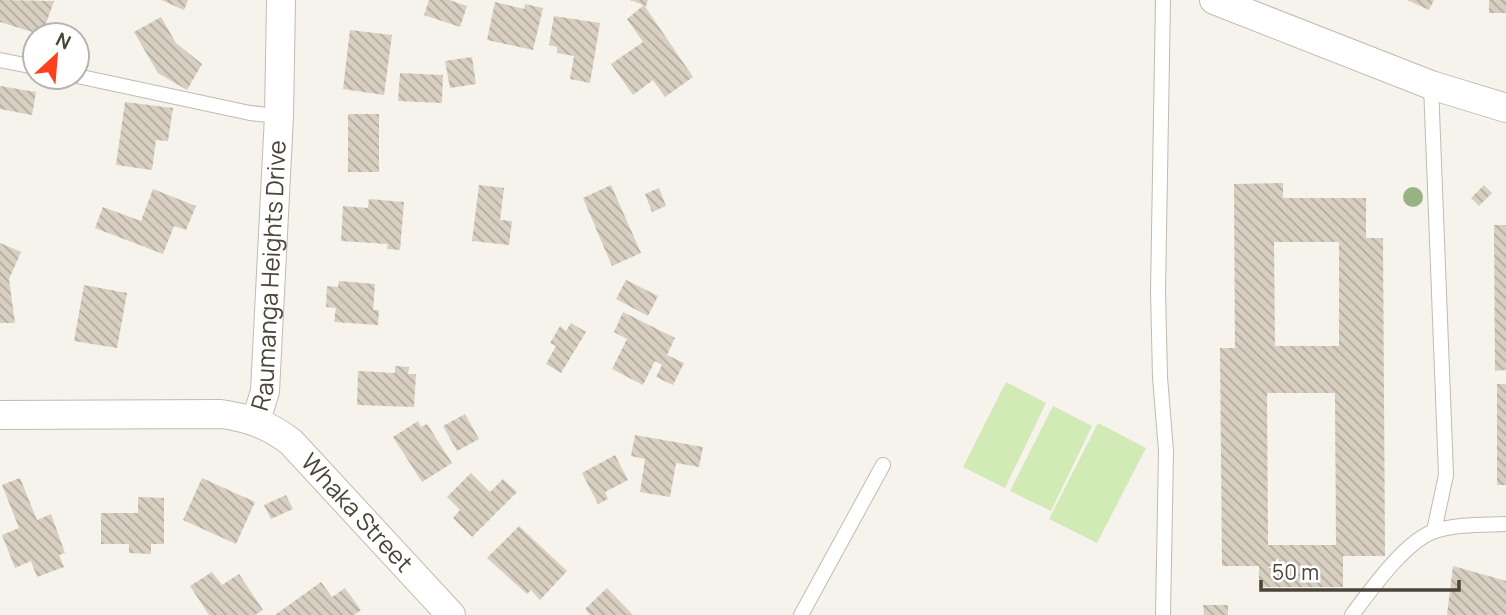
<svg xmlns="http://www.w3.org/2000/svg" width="1506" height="615" viewBox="0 0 1506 615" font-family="Manrope,sans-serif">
  <defs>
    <pattern id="building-back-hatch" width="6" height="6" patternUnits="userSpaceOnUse" patternTransform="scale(1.75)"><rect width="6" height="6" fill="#d8cfc1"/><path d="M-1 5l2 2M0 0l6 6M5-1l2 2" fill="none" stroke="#b1aa9e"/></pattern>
  </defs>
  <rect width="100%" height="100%" fill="#f6f3ec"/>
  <!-- pitch -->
  <path fill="#d2eab5" d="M1006,382l40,21 -41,85 -42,-21z
    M1053,406l39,20 -41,85 -41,-20z
    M1098,423l48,25 -49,95 -48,-24z"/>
  <!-- building -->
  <path fill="url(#building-back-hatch)" fill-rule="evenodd" d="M0,0l54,1 -12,34 -42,-13z
    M161,0h27l-4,10z
    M429,0h20l18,6 -7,21 -36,-12z
    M630,0h18l-2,6z
    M1407,0h27l-5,10z
    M1489,0h17v13h-17z
    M495,2l29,7 1,-5 18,4 -10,42 -46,-10z
    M644,5l49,72 -28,20 -12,-17 -20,15 -22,-31 32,-22 -16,-23z
    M554,16l46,7 -10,60 -20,-4 4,-23 -17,-3v-6l-8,-2z
    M161,17l15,26 26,21 -15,26 -29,-17 -24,-41z
    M350,30l42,5 -8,60 -41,-6z
    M472,57l4,27 -26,4 -5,-27z
    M400,73l43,2 -1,28 -44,-2z
    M0,86l36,6 -4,23 -32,-6z
    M125,102l48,6 -5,33 -12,-1 -4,30 -36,-5z
    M348,114h31v58h-31z
    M1283,183v15h83v40h17l2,318h-42v31h-84v-21h-37l-2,-218h15l-1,-164zM1274,242h65v104h-64zM1267,393h68l1,152h-68z
    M479,185l25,3 -4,32 12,1 -3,24 -37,-4z
    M611,185l30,68 -29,13 -29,-68z
    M1484,185l8,8 -13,13 -8,-8z
    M659,188l7,18 -14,6 -7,-18z
    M153,189l43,17 -10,24 -12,-4 -11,28 -68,-26 8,-21 38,14z
    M369,199l35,3 -4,48 -13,-1 1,-5 -47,-3 2,-35 25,2z
    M1494,225h12v145l-11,1z
    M0,243l21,9 -12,27 6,44h-15z
    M626,280l32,16 -10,20 -32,-17z
    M339,281l36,3 -2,26h6l-1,15 -44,-3 2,-14 -10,-1 1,-21 11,1z
    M84,285l43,8 -10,55 -43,-7z
    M623,312l52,26 -8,17 17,8 -11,22 -17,-8 6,-12 -7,-4 -12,24 -31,-16 15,-30 -13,-7z
    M571,323l15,9 -25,41 -15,-9 10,-18 -6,-3 10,-17 6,5z
    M395,366l14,1 -1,7h8l-2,33 -57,-2 1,-34 37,2z
    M1497,384h9v101h-9z
    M465,414l14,25 -22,12 -14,-25z
    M418,421l3,6 6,-3 25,39 -30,19 -29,-45z
    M635,435l68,12 -4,20 -23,-4 -6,34 -30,-5 5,-33 -14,-3z
    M615,455l13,25 -23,12 3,7 -10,5 -16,-31z
    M471,473l19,19 13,-13 14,13 -45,45 -19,-19 7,-8 -13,-13z
    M20,478l17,42 14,-6 14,39 -6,2 5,12 -27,10 -6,-16 -16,7 -13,-33 17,-7 -17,-43z
    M202,478l53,24 -19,42 -53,-24z
    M286,495l7,14 -22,10 -7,-14z
    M138,497l26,1v46h-13v10l-22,-1v-9h-28v-31h37z
    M519,526l48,45 -27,29 -9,-10 -4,4 -40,-36z
    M1453,566l53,15v34h-59z
    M212,572l10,13 17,-11 24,36 -8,5h-46l-19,-29z
    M321,582l11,15 13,-9 16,22 -7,5h-79z
    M607,588l26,27h-43l-5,-6z
    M1203,605h25v10h-24z"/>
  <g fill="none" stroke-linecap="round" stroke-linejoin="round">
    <!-- service casing -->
    <g stroke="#c2bbae" stroke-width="16">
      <path id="service" d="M1163,0l-5,291 2,86 6,74 -3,164
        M0,60l35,7
        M77,76l173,37 29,3
        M1431,85l15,390 -12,56
        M801,615l82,-150
        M1352,615c18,-24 54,-75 83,-84 22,-7 48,-6 71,-7"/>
    </g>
    <!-- minor casing -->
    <g stroke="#c2bbae" stroke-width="30">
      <g id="minor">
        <path d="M1214,0l217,85 75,23"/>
        <path id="s1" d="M0,415l221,-1c28,4 48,11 70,28l160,173"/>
        <path id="s2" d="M256,421l9,-30 14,-275 2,-116"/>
      </g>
    </g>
    <!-- service -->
    <use href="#service" stroke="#fff" stroke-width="14"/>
    <!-- minor -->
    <use href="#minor" stroke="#fff" stroke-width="28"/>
  </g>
  <!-- trees -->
  <circle fill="#97b381" cx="1413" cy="197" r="10"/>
  <g text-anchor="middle" stroke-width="6" stroke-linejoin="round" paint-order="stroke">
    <!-- street labels -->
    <g font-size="24" fill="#4b4439" stroke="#fff">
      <text dy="8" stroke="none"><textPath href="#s2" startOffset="147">Raumanga Heights Drive</textPath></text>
      <text dy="8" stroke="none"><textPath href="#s1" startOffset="394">Whaka Street</textPath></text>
    </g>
  </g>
  <!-- north arrow -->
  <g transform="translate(56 56) rotate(26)"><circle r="33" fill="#ffffff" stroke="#b7b4b0" stroke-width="2"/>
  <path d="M0-5L12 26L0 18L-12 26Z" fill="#fc3f1d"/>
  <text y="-10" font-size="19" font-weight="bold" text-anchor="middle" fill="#4b4439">N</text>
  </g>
  <!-- scale -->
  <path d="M1261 580v10h198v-10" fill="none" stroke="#4b4439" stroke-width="3.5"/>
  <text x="1272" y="580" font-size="21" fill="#4b4439" stroke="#ffffff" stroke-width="5" paint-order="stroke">50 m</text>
</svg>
